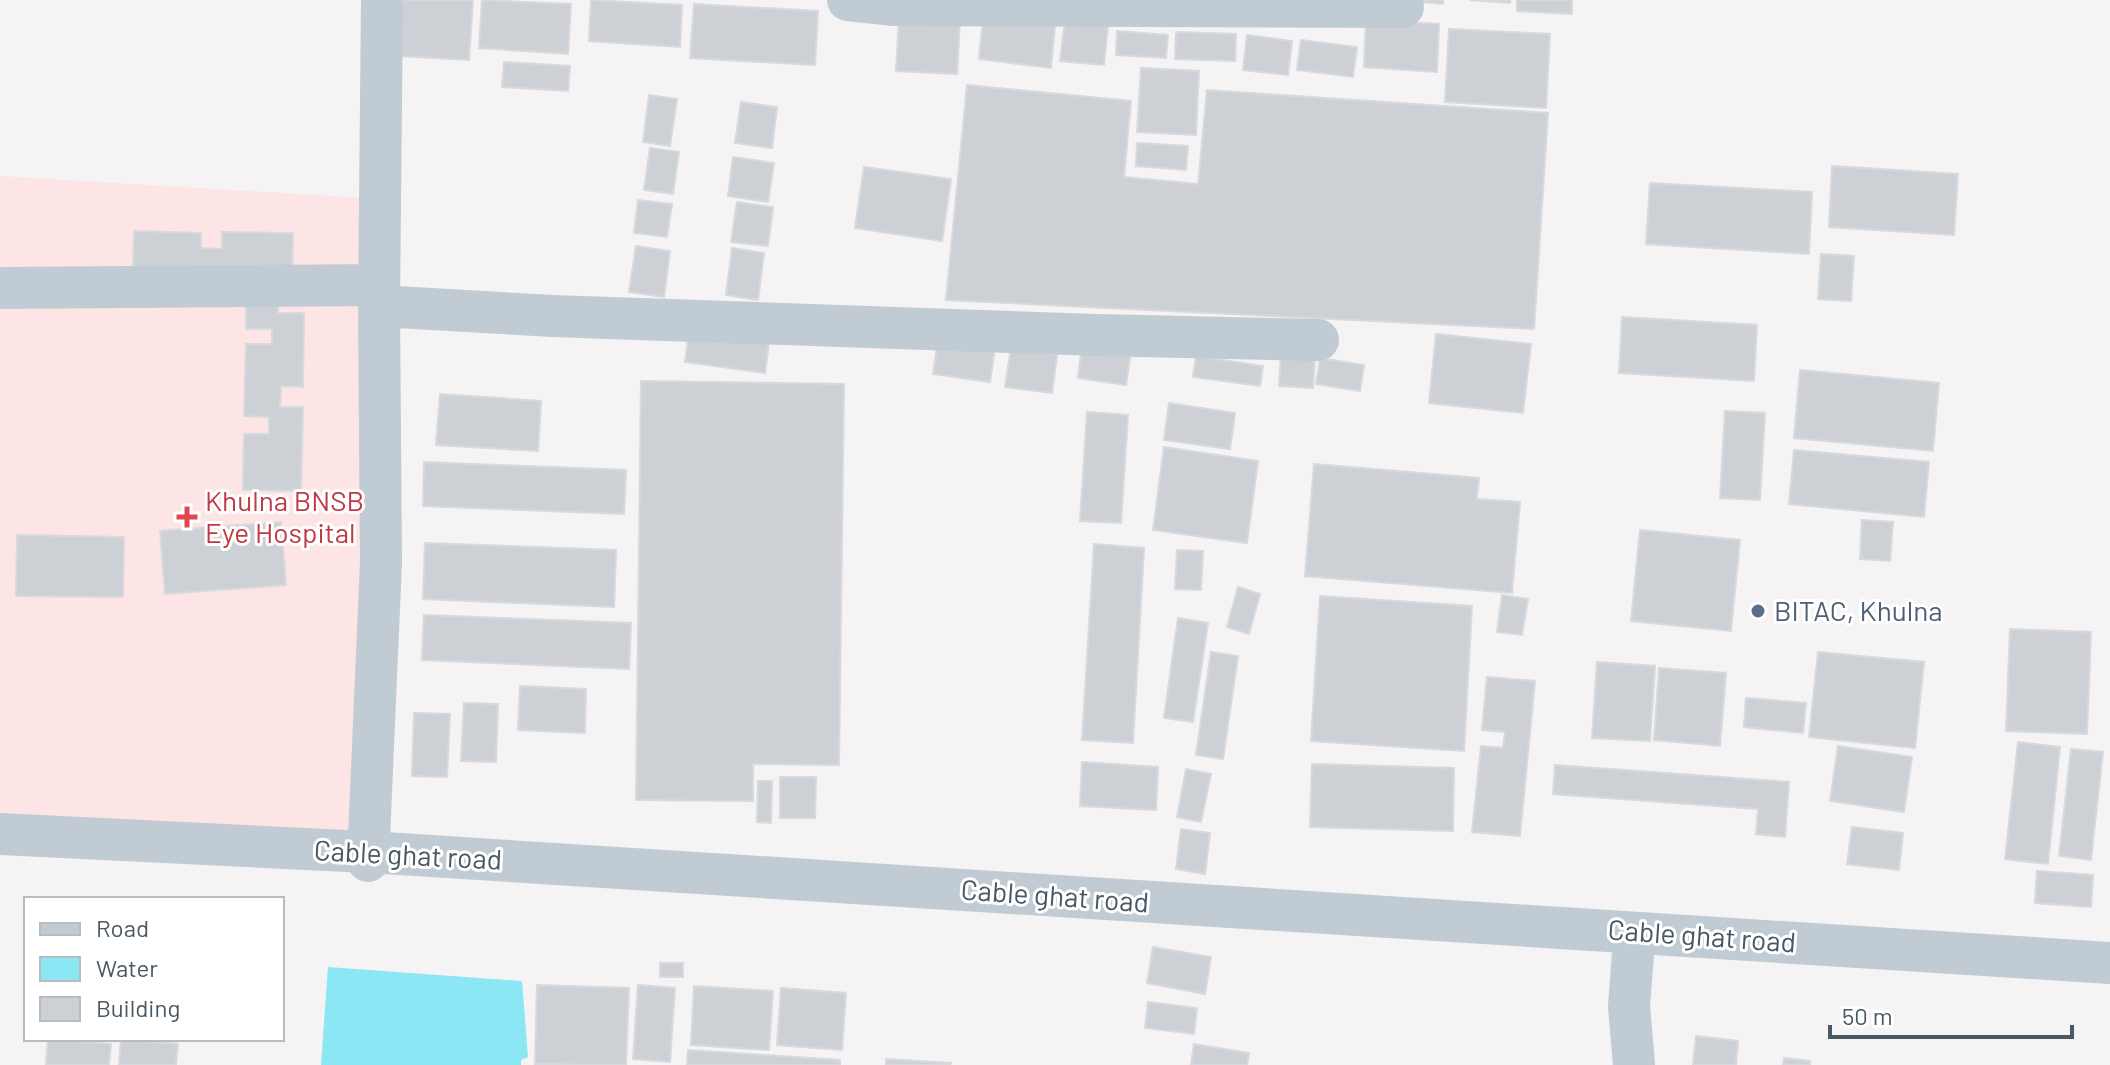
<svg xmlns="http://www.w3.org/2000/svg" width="2110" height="1065" viewBox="0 0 2110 1065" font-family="Barlow,sans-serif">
  <rect width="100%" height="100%" fill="#f5f3f3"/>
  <!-- medical -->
  <path fill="#fde5e5" d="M0,176l380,23 -12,653 -368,-18z"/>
  <!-- water -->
  <path fill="#8be7f3" d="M328,967l194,14 6,76 -7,3v5h-200z"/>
  <!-- building -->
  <path fill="#cdd0d5" stroke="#d6d9de" stroke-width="2" d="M402,0h71l-4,60 -70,-4z
    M482,0l89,4 -3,50 -89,-6z
    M591,0l91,5 -2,42 -91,-6z
    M1403,0h40v4z
    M1470,0h40v3z
    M1517,0h55v14l-55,-3z
    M694,4l124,7 -3,54 -125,-7z
    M1066,11l43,5 -5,49 -44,-4z
    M899,17l61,3 -3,54 -61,-3z
    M983,18l72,8 -4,42 -72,-9z
    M1366,20l73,4 -2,48 -73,-5z
    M1449,29l101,5 -4,74 -101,-6z
    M1117,31l51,4 -2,23 -50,-3z
    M1176,32l60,2 -1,27 -60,-2z
    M1247,35l45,6 -4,34 -45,-5z
    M1301,40l56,7 -4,30 -56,-7z
    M504,62l66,4 -2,25 -66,-4z
    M1141,68l58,3 -3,64 -59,-3z
    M967,85l164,16 -7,76 74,7 9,-94 341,23 -14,216 -588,-29z
    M649,95l28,4 -7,47 -27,-4z
    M741,102l36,5 -5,41 -37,-5z
    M1137,143l51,3 -2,24 -50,-4z
    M650,148l29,4 -6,42 -29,-4z
    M733,157l41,6 -6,39 -40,-6z
    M1832,166l126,8 -4,61 -125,-8z
    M864,167l87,12 -9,62 -87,-13z
    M1650,183l162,9 -3,62 -163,-10z
    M638,200l34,4 -5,33 -33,-4z
    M737,202l36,5 -5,39 -37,-4z
    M134,231l67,2v15l21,1v-17l71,1 -1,44 -159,-4z
    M636,246l34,5 -6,46 -35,-5z
    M732,248l32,5 -6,47 -32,-5z
    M1821,254l33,2 -3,45 -33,-2z
    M246,305l32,1v7h26l-1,74 -22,-1 -1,21h23l-2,84 -58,-1 1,-56h25v-17l-25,-1 2,-72h26v-15h-26z
    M1622,317l135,8 -3,56 -135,-8z
    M689,332l80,11 -4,30 -80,-11z
    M1436,334l95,10 -8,69 -94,-10z
    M938,339l57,8 -5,35 -57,-8z
    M1082,345l49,7 -5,33 -48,-7z
    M1011,348l46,7 -5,38 -47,-6z
    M1281,354l34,3 -2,31 -34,-2z
    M1196,356l67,10 -3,20 -67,-9z
    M1320,358l44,7 -4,26 -44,-7z
    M1800,370l139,13 -6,68 -139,-13z
    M641,381l203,3 -5,381 -86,-1v37l-117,-1z
    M440,394l101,7 -3,50 -102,-6z
    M1169,403l66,10 -5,36 -66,-9z
    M1725,411l40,2 -5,87 -40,-2z
    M1087,412l41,3 -7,108 -41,-2z
    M1164,447l94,14 -11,82 -94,-13z
    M1794,450l135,12 -5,55 -135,-13z
    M424,462l202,8 -2,44 -201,-8z
    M1314,464l165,14 -2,21 43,3 -8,91 -207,-17z
    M1862,520l31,2 -3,39 -30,-2z
    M281,522l5,63 -121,9 -5,-63z
    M1640,530l100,10 -9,91 -100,-10z
    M17,535l107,2 -1,60 -107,-1z
    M425,543l191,7 -2,57 -191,-8z
    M1094,544l50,4 -11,195 -51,-3z
    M1177,550l26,1 -2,39 -26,-1z
    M1238,587l22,7 -11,40 -22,-7z
    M1502,595l26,4 -6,36 -25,-3z
    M1320,596l152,10 -8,145 -153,-10z
    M424,615l207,8 -2,46 -207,-9z
    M1178,618l30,5 -15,99 -29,-4z
    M2010,629l81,3 -4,102 -81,-3z
    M1211,652l27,4 -15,103 -27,-4z
    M1818,652l106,10 -9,86 -106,-11z
    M1597,662l58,4 -5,75 -58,-3z
    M1659,668l67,5 -6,73 -66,-6z
    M1487,677l48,4 -15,155 -48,-4 9,-86 22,2 2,-16 -23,-2z
    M520,686l66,3 -1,44 -67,-3z
    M1746,698l60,5 -3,30 -59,-6z
    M464,703l34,1 -2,58 -35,-1z
    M414,713l36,1 -3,63 -35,-1z
    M2018,742l42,5 -12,117 -43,-5z
    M1838,746l74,11 -8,55 -74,-11z
    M2071,749l32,3 -12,108 -32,-4z
    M1082,762l76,5 -2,43 -76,-4z
    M1312,764l142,4 -1,63 -143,-4z
    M1555,765l234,17 -4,55 -29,-3 2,-25 -205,-15z
    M1186,769l25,5 -10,48 -24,-5z
    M780,777h36l-1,41h-35z
    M758,781h14l-1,42 -14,-1z
    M1852,827l51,6 -4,37 -52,-6z
    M1181,829l29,4 -5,41 -29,-5z
    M2037,871l56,4 -2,32 -56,-4z
    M1153,947l58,10 -6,37 -58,-11z
    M660,963h23v14h-23z
    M537,985l92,3 -3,77 -91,-1z
    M638,985l37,3 -5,74 -37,-3z
    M694,986l79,5 -4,59 -78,-5z
    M781,988l65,5 -4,57 -65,-5z
    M1148,1002l49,6 -3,26 -49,-6z
    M1696,1036l42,5 -2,24h-43z
    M48,1039l63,5 -2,21h-63z
    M121,1039l57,5 -2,21h-57z
    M1194,1044l55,9 -2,12h-56z
    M688,1050l152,10v5h-153z
    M1784,1058l26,3v4h-27z
    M886,1059l65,4 -1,2h-64z"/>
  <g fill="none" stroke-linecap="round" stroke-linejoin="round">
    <!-- minor -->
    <path stroke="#c0cbd3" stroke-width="42" d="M848,0l46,5 509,2
      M0,288l379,-3
      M379,306l174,10 544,19 221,5
      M0,834l368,18 1742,111
      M368,861l13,-299 -2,-256 3,-306
      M1634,940l-5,66 5,59"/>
  </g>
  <!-- markers -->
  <path fill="#e0444e" stroke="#fff" stroke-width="3" d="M183 505h8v8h8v8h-8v8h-8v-8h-8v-8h8z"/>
  <circle fill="#5c6f8a" stroke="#fff" stroke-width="3" cx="1758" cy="611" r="8"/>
  <g text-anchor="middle" stroke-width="6" stroke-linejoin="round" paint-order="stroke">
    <!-- health labels -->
    <g font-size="28" fill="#be3a42" stroke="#fff" text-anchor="start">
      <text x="205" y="511">Khulna BNSB<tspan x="205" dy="32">Eye Hospital</tspan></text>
    </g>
    <!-- service labels -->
    <g font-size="28" fill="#4e5e75" stroke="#fff" text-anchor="start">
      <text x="1774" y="621">BITAC, Khulna</text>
    </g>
    <!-- street labels -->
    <g font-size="28" fill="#495862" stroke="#fff">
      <text transform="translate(408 855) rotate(3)" y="10">Cable ghat road</text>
      <text transform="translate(1055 896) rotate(4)" y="10">Cable ghat road</text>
      <text transform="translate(1702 936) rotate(4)" y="10">Cable ghat road</text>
    </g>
  </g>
  <!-- legend -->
  <rect x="24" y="897" width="260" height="144" fill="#ffffff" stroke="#b6bcc0" stroke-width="2"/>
  <rect x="40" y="923" width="40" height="12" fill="#c0cbd3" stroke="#b6bcc0" stroke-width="2"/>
  <text x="96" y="937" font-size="24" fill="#495862">Road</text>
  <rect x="40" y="957" width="40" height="24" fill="#8be7f3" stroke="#b6bcc0" stroke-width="2"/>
  <text x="96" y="977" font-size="24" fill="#495862">Water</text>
  <rect x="40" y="997" width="40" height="24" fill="#cdd0d5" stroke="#b6bcc0" stroke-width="2"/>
  <text x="96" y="1017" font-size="24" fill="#495862">Building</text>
  <!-- scale -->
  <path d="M1830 1025v12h242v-12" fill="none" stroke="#495862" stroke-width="4"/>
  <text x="1842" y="1025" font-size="24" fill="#495862" stroke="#ffffff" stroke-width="6" paint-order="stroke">50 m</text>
</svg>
